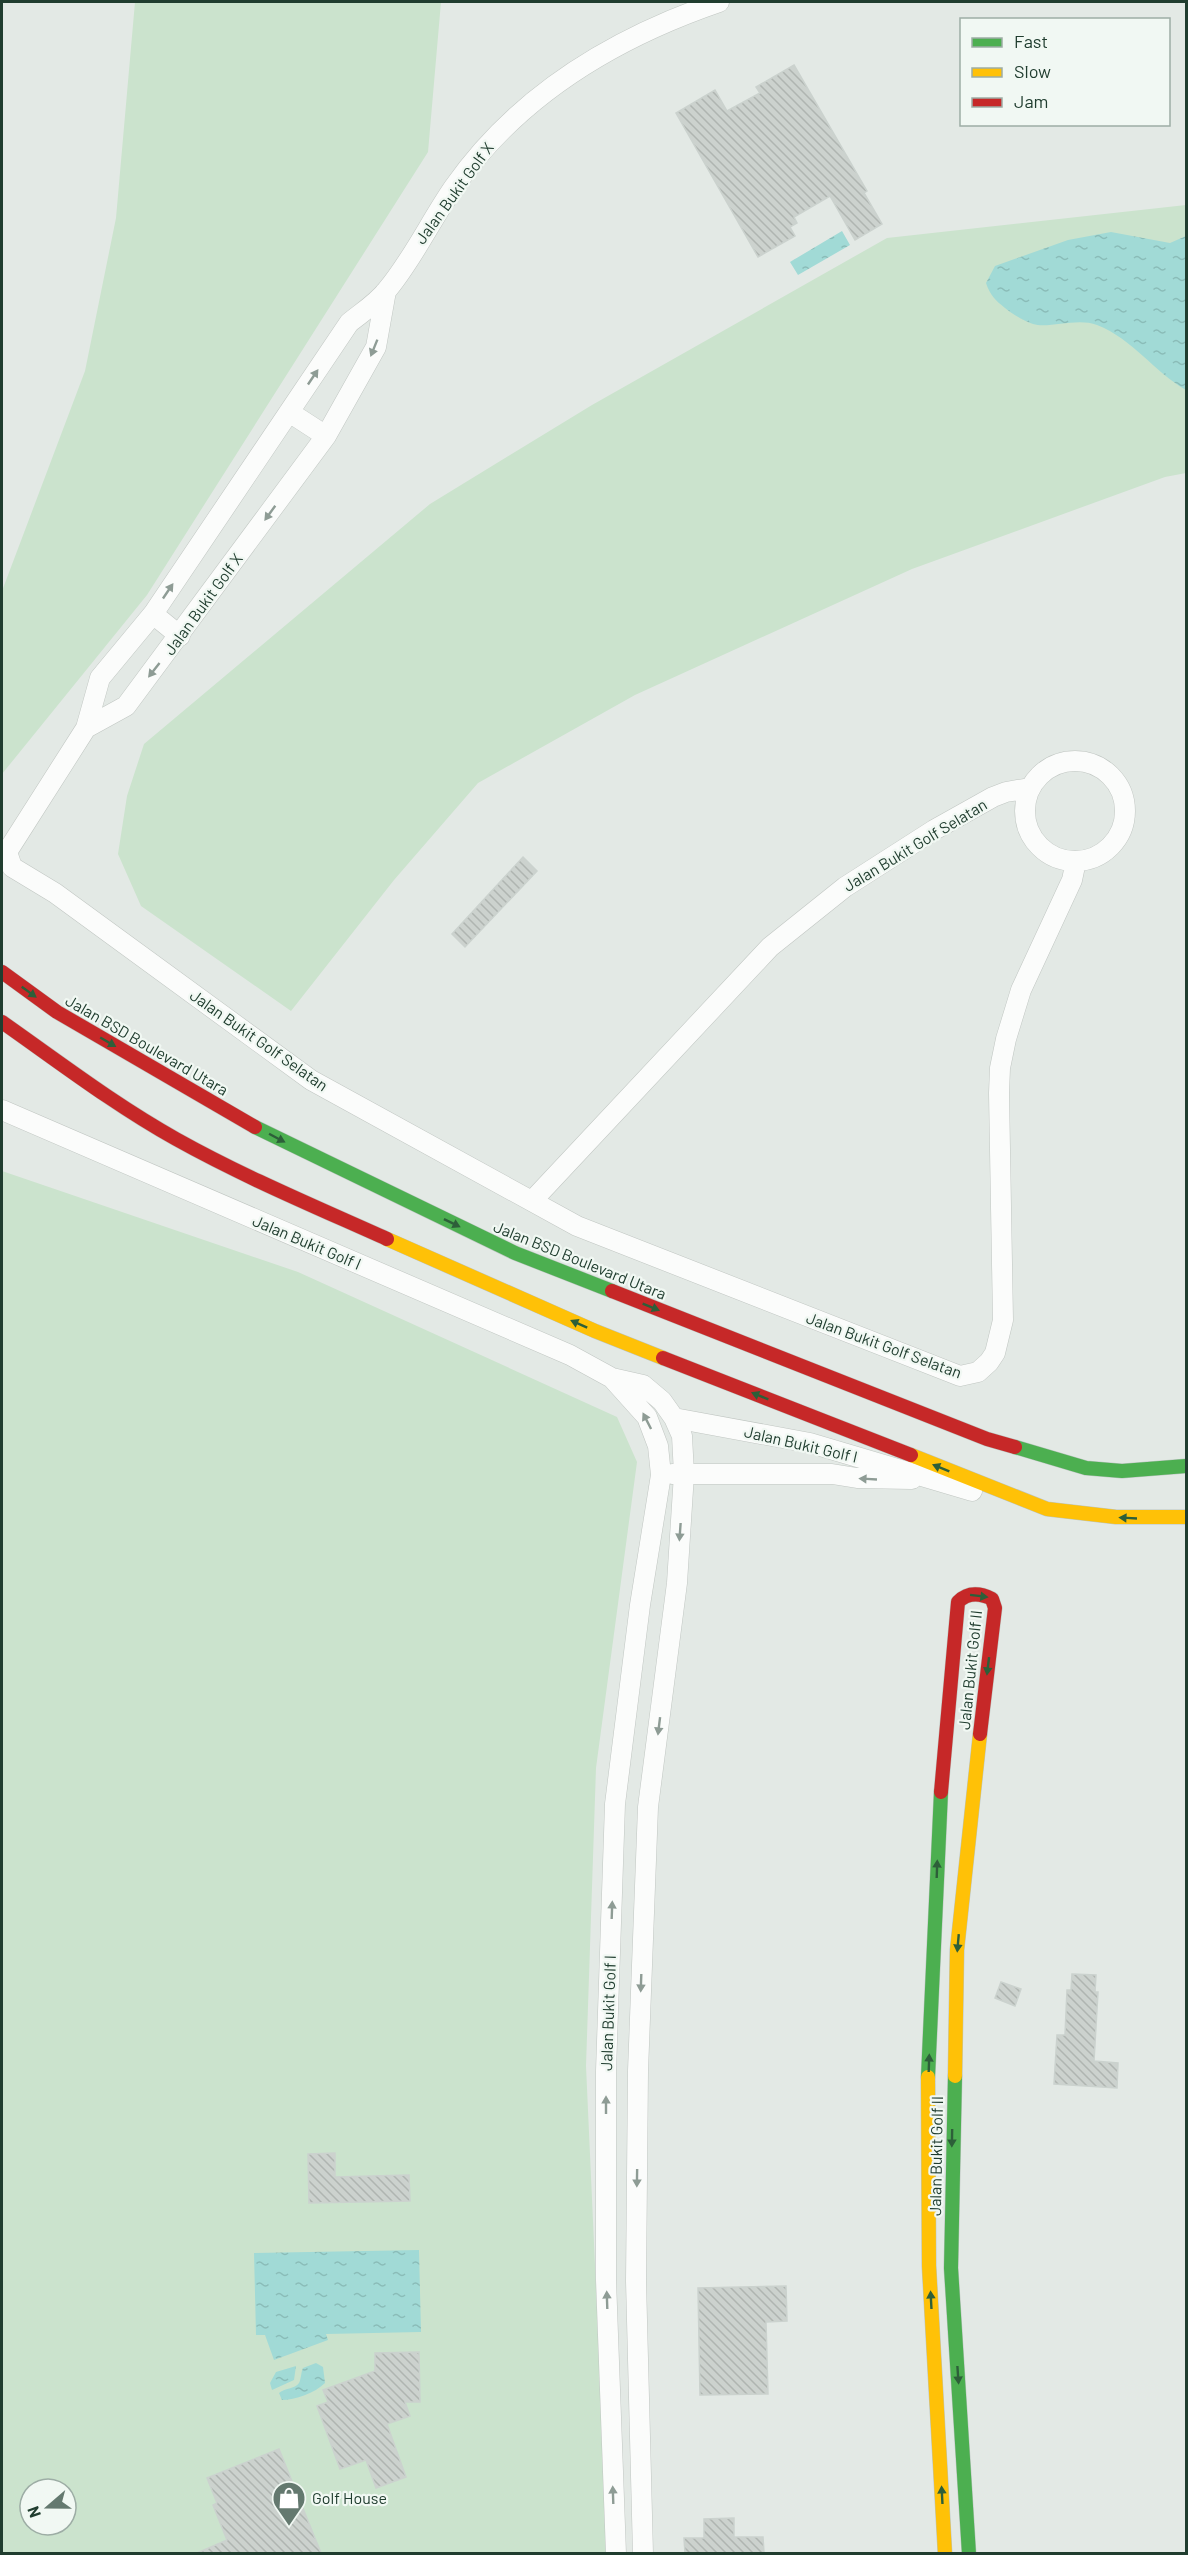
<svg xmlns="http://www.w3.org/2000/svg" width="1188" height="2555" viewBox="0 0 1188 2555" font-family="Barlow,sans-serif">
  <defs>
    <pattern id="water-ripples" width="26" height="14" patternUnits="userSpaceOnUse" patternTransform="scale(1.5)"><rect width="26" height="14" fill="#a1dad6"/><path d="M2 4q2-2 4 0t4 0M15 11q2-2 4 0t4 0" fill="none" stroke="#8abcb8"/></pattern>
    <pattern id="building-back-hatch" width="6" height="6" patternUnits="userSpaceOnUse" patternTransform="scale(1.5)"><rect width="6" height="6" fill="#ccd2ce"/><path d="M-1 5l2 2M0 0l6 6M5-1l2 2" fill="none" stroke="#afb5b1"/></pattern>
  </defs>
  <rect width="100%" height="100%" fill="#e3e9e5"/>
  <!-- grass -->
  <path fill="#cbe3cd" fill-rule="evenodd" d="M135,2h306l-13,150 -281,443 -145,179v-183l83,-220 31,-153z
    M1186,205v268l-21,4 -253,92 -277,126 -157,88 -84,97 -103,131 -150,-105 -23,-52 9,-58 17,-52 286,-240 162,-99 295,-167z
    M2,1171l296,101 319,145 20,45 -41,306 -10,298 22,487h-606zM30,2489h36v36h-36z"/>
  <!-- water -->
  <path fill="url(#water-ripples)" d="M842,231l8,14 -52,30 -8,-13z
    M1111,232l59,11 16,-7v154c-32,-18 -53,-51 -89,-65 -20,-8 -48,4 -64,-1 -9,-3 -21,-10 -28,-16 -10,-8 -15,-13 -19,-25l9,-17 73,-26z
    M419,2250l2,82 -95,2 2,6 -54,20 -9,-25h-9l-2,-82z
    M316,2363l7,4 2,16c-10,10 -30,17 -43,17l-3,-7c5,-5 16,-4 20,-10 2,-3 2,-11 4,-15z
    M296,2366l-2,14 -22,10 -2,-7 6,-11z"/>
  <!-- building -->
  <path fill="url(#building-back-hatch)" stroke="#cbd2ce" stroke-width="1.5" d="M794,65l73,126 -3,2 18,31 -27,16 -25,-44 -36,21 3,6 -7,4 5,9 -37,21 -82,-144 39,-23 12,21 33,-18 -4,-6z
    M523,857l14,14 -72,76 -13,-13z
    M1072,1974l24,1 -1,17h3l-4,69 24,2 -1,25 -63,-4 3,-49h8l2,-45h4z
    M1001,1982l20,7 -6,17 -20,-8z
    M335,2153v24l74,-2 1,26 -101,2 -1,-49z
    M786,2286l1,35 -21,1 2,72 -68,1 -2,-107z
    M419,2352l1,50h-15l5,14 -23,8 19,53 -30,11 -10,-28 -26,9 -23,-63 11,-4 -5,-12 52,-19v-18z
    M279,2449l42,104h-124l30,-13 -14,-35 4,-2 -10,-25z
    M734,2518v19h29l1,16h-79l-1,-15h20v-19z"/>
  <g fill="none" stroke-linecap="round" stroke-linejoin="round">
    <!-- street casing -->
    <g stroke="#c0c6c2" stroke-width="21">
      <path id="street" d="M289,412l37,24
        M153,614l27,22
        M86,728l40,-22 200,-270 50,-89 10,-56
        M1025 811a50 50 0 1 1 100 0a50 50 0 1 1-100 0Z
        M7,852l5,15 43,26 256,187 266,146 383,150 18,-4 11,-10 6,-9 8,-33 -4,-227 1,-25 6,-29 15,-49 51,-110 4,-19
        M2,853l5,-1 79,-124 14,-50 53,-64 196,-291c12,-10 28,-20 38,-33 26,-31 44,-70 67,-103 65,-93 160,-149 265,-185
        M2,1110l568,245 42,23 31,7 19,16 12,17 8,18 2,38 -7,109 -29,224 -10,264 -2,210 7,273
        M532,1201l238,-254 75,-60 89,-57 59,-33 13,-5 24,-4
        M612,1378l35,39 11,29 3,29 -21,130 -25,199 -9,267v209l10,274
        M674,1418l136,25 162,48
        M672,1474h160l25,4 55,1"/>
    </g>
    <!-- fast casing -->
    <g stroke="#bcc5c0" stroke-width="15">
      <path id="fast" d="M255,1127l260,126 97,38
        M1015,1447l71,21 36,3 64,-5
        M955,2076l-4,192 18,286
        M928,2077l13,-285"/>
    </g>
    <!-- slow casing -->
    <g stroke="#bcc5c0" stroke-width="15">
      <path id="slow" d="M387,1239l208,92 68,27
        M911,1455l136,54 69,8h70
        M955,2076l2,-126 23,-216
        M928,2077l1,189 16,288"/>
    </g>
    <!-- jam casing -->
    <g stroke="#bcc5c0" stroke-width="15">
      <path id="jam" d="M2,972l55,40 198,115
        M2,1022c57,40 113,83 174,117 68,38 140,68 211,100
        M612,1291l375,148 28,8
        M663,1358l248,97
        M941,1792l17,-190c10,-10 22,-9 34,-3l3,9 -15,126"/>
    </g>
    <!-- street -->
    <use href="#street" stroke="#fbfcfb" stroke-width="20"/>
    <!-- fast -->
    <use href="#fast" stroke="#4caf50" stroke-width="14"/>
    <!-- slow -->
    <use href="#slow" stroke="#ffc107" stroke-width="14"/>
    <!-- jam -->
    <use href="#jam" stroke="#c62828" stroke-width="14"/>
  </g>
  <!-- one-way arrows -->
  <defs><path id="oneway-solid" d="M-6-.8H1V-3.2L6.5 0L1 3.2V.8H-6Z" transform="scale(1.5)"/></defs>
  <g fill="#8e9c95">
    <use href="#oneway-solid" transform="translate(374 348) rotate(112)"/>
    <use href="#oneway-solid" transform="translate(313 377) rotate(-56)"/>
    <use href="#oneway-solid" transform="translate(270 513) rotate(126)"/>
    <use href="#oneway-solid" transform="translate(168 591) rotate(-56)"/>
    <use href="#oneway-solid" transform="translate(154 670) rotate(128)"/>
    <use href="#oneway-solid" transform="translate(647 1421) rotate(-117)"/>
    <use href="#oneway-solid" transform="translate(868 1479) rotate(-177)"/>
    <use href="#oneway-solid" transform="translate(680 1532) rotate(94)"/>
    <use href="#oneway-solid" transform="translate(659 1726) rotate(97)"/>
    <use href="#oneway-solid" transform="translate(612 1910) rotate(-88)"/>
    <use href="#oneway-solid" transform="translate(641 1983) rotate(92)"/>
    <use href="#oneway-solid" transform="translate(606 2105) rotate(-90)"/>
    <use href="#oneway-solid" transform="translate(637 2178) rotate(91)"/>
    <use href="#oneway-solid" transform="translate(607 2300) rotate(-92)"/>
    <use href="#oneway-solid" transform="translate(613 2495) rotate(-92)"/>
  </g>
  <g fill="#2d5f39">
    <use href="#oneway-solid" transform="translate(29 992) rotate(36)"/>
    <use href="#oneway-solid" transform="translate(108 1042) rotate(30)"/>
    <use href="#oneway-solid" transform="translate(277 1138) rotate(28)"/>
    <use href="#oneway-solid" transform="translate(452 1223) rotate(26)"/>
    <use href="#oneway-solid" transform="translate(651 1307) rotate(22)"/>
    <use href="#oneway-solid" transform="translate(579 1324) rotate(-156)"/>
    <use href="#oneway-solid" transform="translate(760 1396) rotate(-158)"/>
    <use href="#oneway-solid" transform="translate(941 1468) rotate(-158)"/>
    <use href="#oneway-solid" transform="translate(1128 1518) rotate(-177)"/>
    <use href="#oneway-solid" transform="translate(979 1596) rotate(7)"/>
    <use href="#oneway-solid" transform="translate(988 1666) rotate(97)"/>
    <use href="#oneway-solid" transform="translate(937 1869) rotate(-88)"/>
    <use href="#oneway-solid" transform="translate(958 1943) rotate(95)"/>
    <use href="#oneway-solid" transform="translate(929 2063) rotate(-88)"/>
    <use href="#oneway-solid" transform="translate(952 2138) rotate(91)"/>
    <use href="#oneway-solid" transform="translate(931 2300) rotate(-93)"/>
    <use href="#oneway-solid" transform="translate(958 2375) rotate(86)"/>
    <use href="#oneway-solid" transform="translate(942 2495) rotate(-93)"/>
  </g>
  <!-- icons -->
  <defs>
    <g id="shop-pin" transform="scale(1.725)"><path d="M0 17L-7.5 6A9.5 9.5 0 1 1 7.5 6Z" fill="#64796f" stroke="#f1f8f3"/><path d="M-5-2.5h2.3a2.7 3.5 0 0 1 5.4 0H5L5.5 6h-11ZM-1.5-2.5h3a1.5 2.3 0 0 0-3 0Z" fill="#fff"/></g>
  </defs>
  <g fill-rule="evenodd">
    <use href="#shop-pin" x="289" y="2498"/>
  </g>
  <g text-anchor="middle" stroke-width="4.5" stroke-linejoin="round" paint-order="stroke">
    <!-- street labels -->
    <g font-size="16" fill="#203d2f" stroke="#f1f8f3">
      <text transform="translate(454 193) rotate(-54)" y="6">Jalan Bukit Golf X</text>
      <text transform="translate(203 604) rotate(-54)" y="6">Jalan Bukit Golf X</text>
      <text transform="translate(915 845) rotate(-31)" y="6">Jalan Bukit Golf Selatan</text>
      <text transform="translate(259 1040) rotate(35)" y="6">Jalan Bukit Golf Selatan</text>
      <text transform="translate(147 1045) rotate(30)" y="6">Jalan BSD Boulevard Utara</text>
      <text transform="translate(307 1242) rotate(23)" y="6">Jalan Bukit Golf I</text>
      <text transform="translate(580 1260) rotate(22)" y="6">Jalan BSD Boulevard Utara</text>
      <text transform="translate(884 1345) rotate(20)" y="6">Jalan Bukit Golf Selatan</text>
      <text transform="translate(801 1444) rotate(13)" y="6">Jalan Bukit Golf I</text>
      <text transform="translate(970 1670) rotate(-84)" y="6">Jalan Bukit Golf II</text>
      <text transform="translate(608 2013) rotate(-88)" y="6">Jalan Bukit Golf I</text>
      <text transform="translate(936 2156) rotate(-89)" y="6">Jalan Bukit Golf II</text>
    </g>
    <!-- poi labels -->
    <g font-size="16" fill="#203d2f" stroke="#f1f8f3" text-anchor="start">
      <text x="312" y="2504">Golf House</text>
    </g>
  </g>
  <!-- border -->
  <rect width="1188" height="2555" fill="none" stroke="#203d2f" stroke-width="6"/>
  <!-- legend -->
  <rect x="960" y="18" width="210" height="108" fill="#f1f8f3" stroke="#9dada5" stroke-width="1.5"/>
  <rect x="972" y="38" width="30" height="9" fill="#4caf50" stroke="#9dada5" stroke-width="1.5"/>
  <text x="1014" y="48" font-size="18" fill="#203d2f">Fast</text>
  <rect x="972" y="68" width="30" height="9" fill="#ffc107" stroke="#9dada5" stroke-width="1.5"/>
  <text x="1014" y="78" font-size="18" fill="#203d2f">Slow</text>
  <rect x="972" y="98" width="30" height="9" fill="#c62828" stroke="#9dada5" stroke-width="1.5"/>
  <text x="1014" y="108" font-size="18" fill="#203d2f">Jam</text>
  <!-- north arrow -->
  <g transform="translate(48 2507) rotate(250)"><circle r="28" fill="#f1f8f3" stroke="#9dada5" stroke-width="1.5"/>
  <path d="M0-4.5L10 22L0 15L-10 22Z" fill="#64796f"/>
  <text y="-9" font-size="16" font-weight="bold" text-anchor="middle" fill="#203d2f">N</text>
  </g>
</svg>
